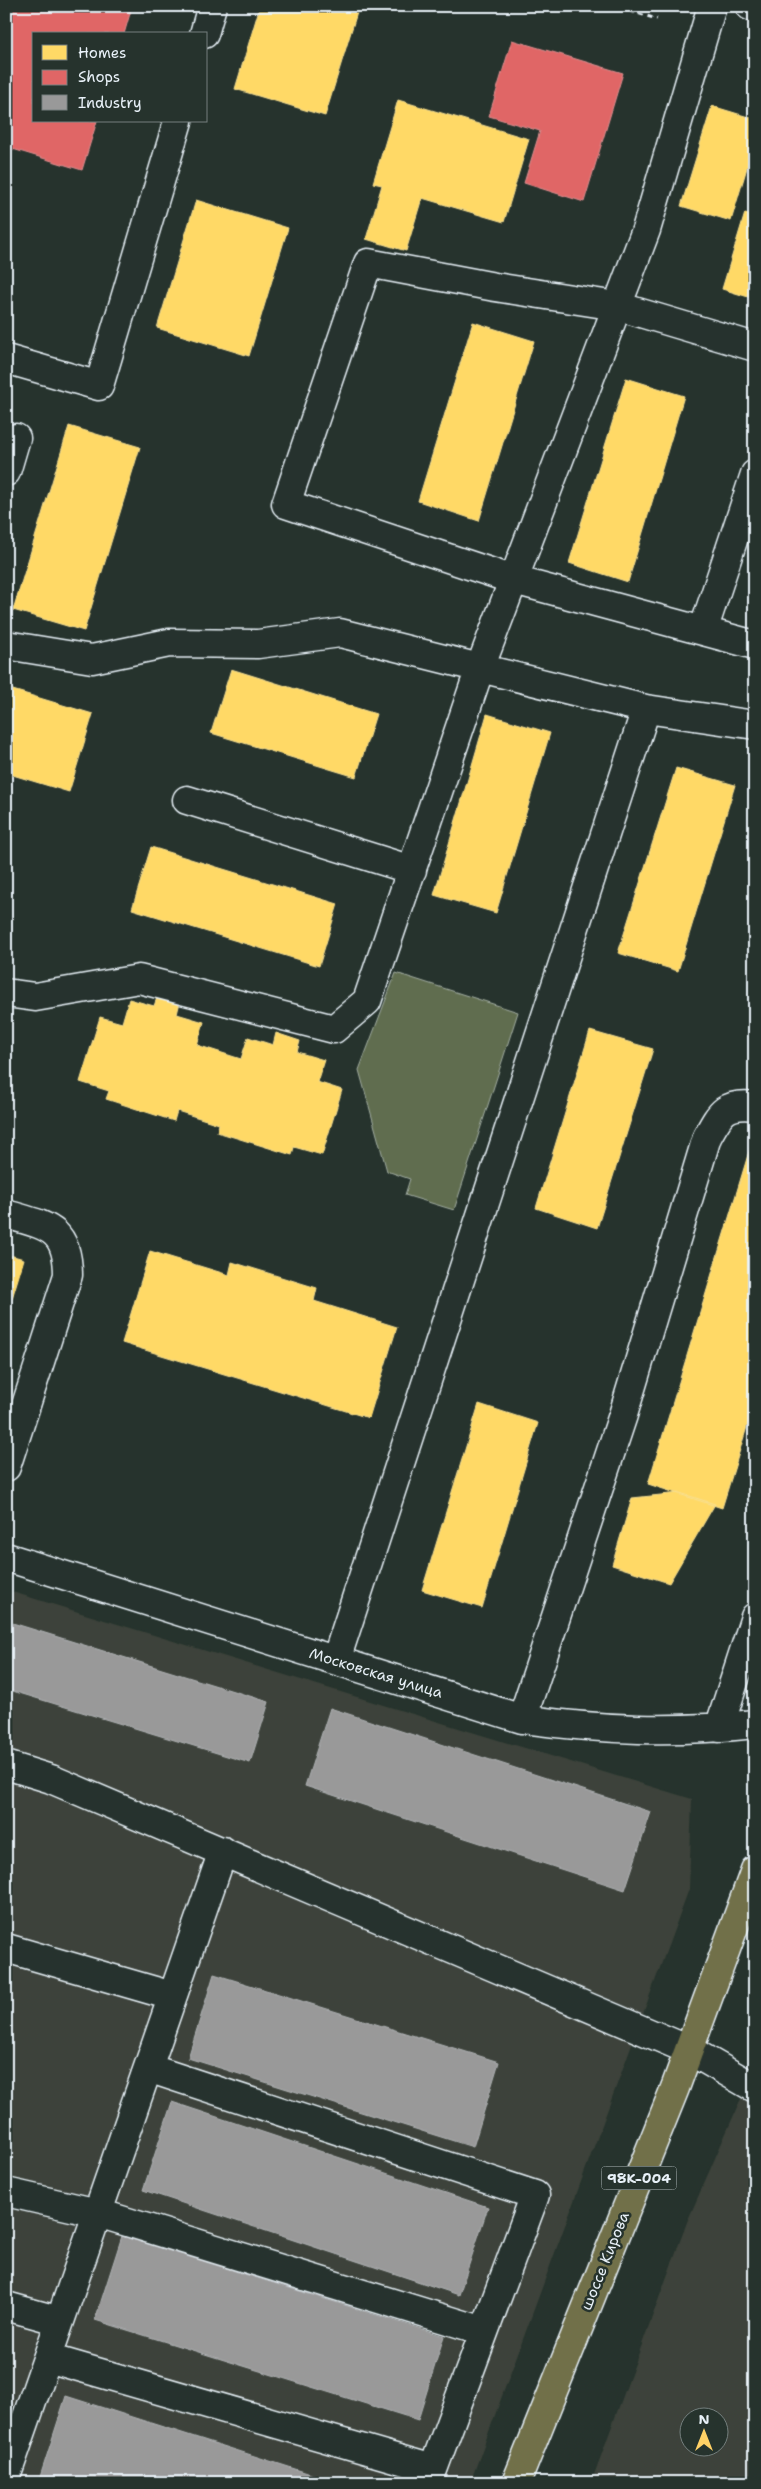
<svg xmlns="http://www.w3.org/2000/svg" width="761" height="2489" viewBox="0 0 761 2489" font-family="'Shantell Sans',sans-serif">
  <rect width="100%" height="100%" fill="#26332d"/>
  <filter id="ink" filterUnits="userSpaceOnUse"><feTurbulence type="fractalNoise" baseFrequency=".02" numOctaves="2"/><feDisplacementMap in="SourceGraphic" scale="10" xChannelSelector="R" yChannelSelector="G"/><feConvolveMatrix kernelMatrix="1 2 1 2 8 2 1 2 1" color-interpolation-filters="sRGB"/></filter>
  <g filter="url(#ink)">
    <!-- built -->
    <path fill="#3c433a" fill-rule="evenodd" d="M6,1590l686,209 -3,90 -219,594h-464z
      M755,2067v416h-164l96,-261zM688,2416h30v30h-30z"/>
    <!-- green -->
    <path fill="#606d4f" stroke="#a4afa4" d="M396,973l122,39 -64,198 -49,-15 5,-16 -23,-8 -28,-101z"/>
    <!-- homes -->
    <path fill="#ffd966" stroke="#f8e092" d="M260,6h99l-34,110 -90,-27z
      M398,100l131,39 -25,83 -82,-24 -16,53 -40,-12 16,-54 -9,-2z
      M712,106l43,13v22l-24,80 -50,-15z
      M196,200l92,28 -39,128 -92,-28z
      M745,213l10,3v83l-33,-10z
      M473,322l61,19 -55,180 -61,-20z
      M626,378l58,18 -56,186 -59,-19z
      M69,426l71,21 -56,184 -71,-21z
      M231,669l145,45 -20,63 -145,-44z
      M6,688l87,26 -24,78 -63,-19z
      M487,714l63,19 -54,180 -62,-18z
      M676,768l59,17 -57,186 -60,-18z
      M151,847l187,57 -19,62 -187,-57z
      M158,995l22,7 -3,12 27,8 -7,23 44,14 7,-22 25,8 3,-12 24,8 -3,11 27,8 -7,22 25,8 -20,65 -28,-8 -2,8 -75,-23 2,-8 -42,-13 -3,10 -68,-22 3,-8 -29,-9 20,-65 22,6 7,-24 25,7z
      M590,1031l63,18 -56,179 -61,-20z
      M751,1145l4,1v255l-33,107 -74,-24z
      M150,1251l79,24 3,-13 85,26 -3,13 83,26 -28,91 -247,-75z
      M6,1254l18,5 -18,59z
      M479,1404l59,19 -56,185 -60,-18z
      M680,1493l35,11 -46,79 -57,-18 20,-67z"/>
    <!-- shops -->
    <path fill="#e06666" stroke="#e29092" d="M6,6h112l13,4 -7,24h-90v87h63l-15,49 -76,-23z
      M512,40l111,33 -39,129 -60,-19 16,-52 -51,-15z"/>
    <!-- industry -->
    <path fill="#999" stroke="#b1b3b6" d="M6,1621l263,81 -19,61 -244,-74z
      M330,1708l321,104 -26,78 -320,-104z
      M214,1974l285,88 -26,85 -285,-89z
      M172,2102l316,105 -29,88 -316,-105z
      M122,2236l322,100 -26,84 -323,-100z
      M66,2396l273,87h-301z"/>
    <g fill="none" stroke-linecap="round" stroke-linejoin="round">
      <!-- minor casing -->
      <g stroke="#e8f1f8" stroke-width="31">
        <path id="minor" d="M750,6l5,2
          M204,34l8,-28
          M755,347l-138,-41 -122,-19 -127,-24 -82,241 228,76 241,65
          M6,359l93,27 79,-265
          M6,472l10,-34
          M703,631l52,-157
          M6,645l86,14 77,-16 89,1 82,-11 140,35 166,-438 66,-224
          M187,800l225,70
          M6,993l29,4 104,-18 195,50 33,-28 113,-333 166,41 109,16
          M6,1214c40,12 62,13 62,61l-62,192
          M6,1557l516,162c81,11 151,14 233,5
          M336,1660l310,-951
          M522,1719l101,-304 84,-278c13,-24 18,-35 48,-31
          M719,1728l36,-111
          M6,1765l45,14 638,271 66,38
          M6,1948l166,48
          M148,2068l387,127 -107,288
          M6,2192l92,21 386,118
          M6,2306l54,15
          M48,2358l385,111
          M6,2477l217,-626"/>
      </g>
      <!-- major casing -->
      <g stroke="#e8f1f8" stroke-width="31">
        <path id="major" d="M516,2483l159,-395 80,-218"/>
      </g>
      <!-- path -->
      <path stroke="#e8f1f8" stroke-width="3" stroke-dasharray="5 4" stroke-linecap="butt" d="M613,6l44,13"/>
      <!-- minor -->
      <use href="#minor" stroke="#26332d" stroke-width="28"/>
      <!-- major -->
      <use href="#major" stroke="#71704a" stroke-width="28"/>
    </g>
  </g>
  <g text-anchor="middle" stroke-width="5" stroke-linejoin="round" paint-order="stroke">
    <!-- shield labels -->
    <rect fill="#26332d" stroke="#aeb8bb" stroke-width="1" x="601.5" y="2166.5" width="75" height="23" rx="4"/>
    <g font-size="14" font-weight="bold" fill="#e8f1f8">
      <text x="639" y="2183">98К-004</text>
    </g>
    <!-- street labels -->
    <g font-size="15" fill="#e8f1f8" stroke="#26332d">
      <text transform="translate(376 1673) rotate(17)" y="5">Московская улица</text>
      <text transform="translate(605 2261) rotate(-68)" y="5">шоссе Кирова</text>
    </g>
  </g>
  <!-- margin -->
  <rect width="761" height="2489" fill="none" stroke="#26332d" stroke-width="25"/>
  <rect x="12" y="12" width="736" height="2464" fill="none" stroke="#e8f1f8" stroke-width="2" filter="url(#ink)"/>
  <!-- legend -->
  <rect x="32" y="32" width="175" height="90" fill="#26332d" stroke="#747f7e"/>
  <rect x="42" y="45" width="25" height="15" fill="#ffd966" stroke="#747f7e"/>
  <text x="78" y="58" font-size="15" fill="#e8f1f8">Homes</text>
  <rect x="42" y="70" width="25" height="15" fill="#e06666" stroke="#747f7e"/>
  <text x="78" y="82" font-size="15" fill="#e8f1f8">Shops</text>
  <rect x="42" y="95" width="25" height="15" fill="#999999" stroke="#747f7e"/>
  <text x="78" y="108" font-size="15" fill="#e8f1f8">Industry</text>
  <!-- north arrow -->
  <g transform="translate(704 2432)"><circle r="24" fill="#26332d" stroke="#747f7e"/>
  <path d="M0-4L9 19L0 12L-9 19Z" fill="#ffd166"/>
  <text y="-8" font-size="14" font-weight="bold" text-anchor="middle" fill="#e8f1f8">N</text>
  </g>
</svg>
